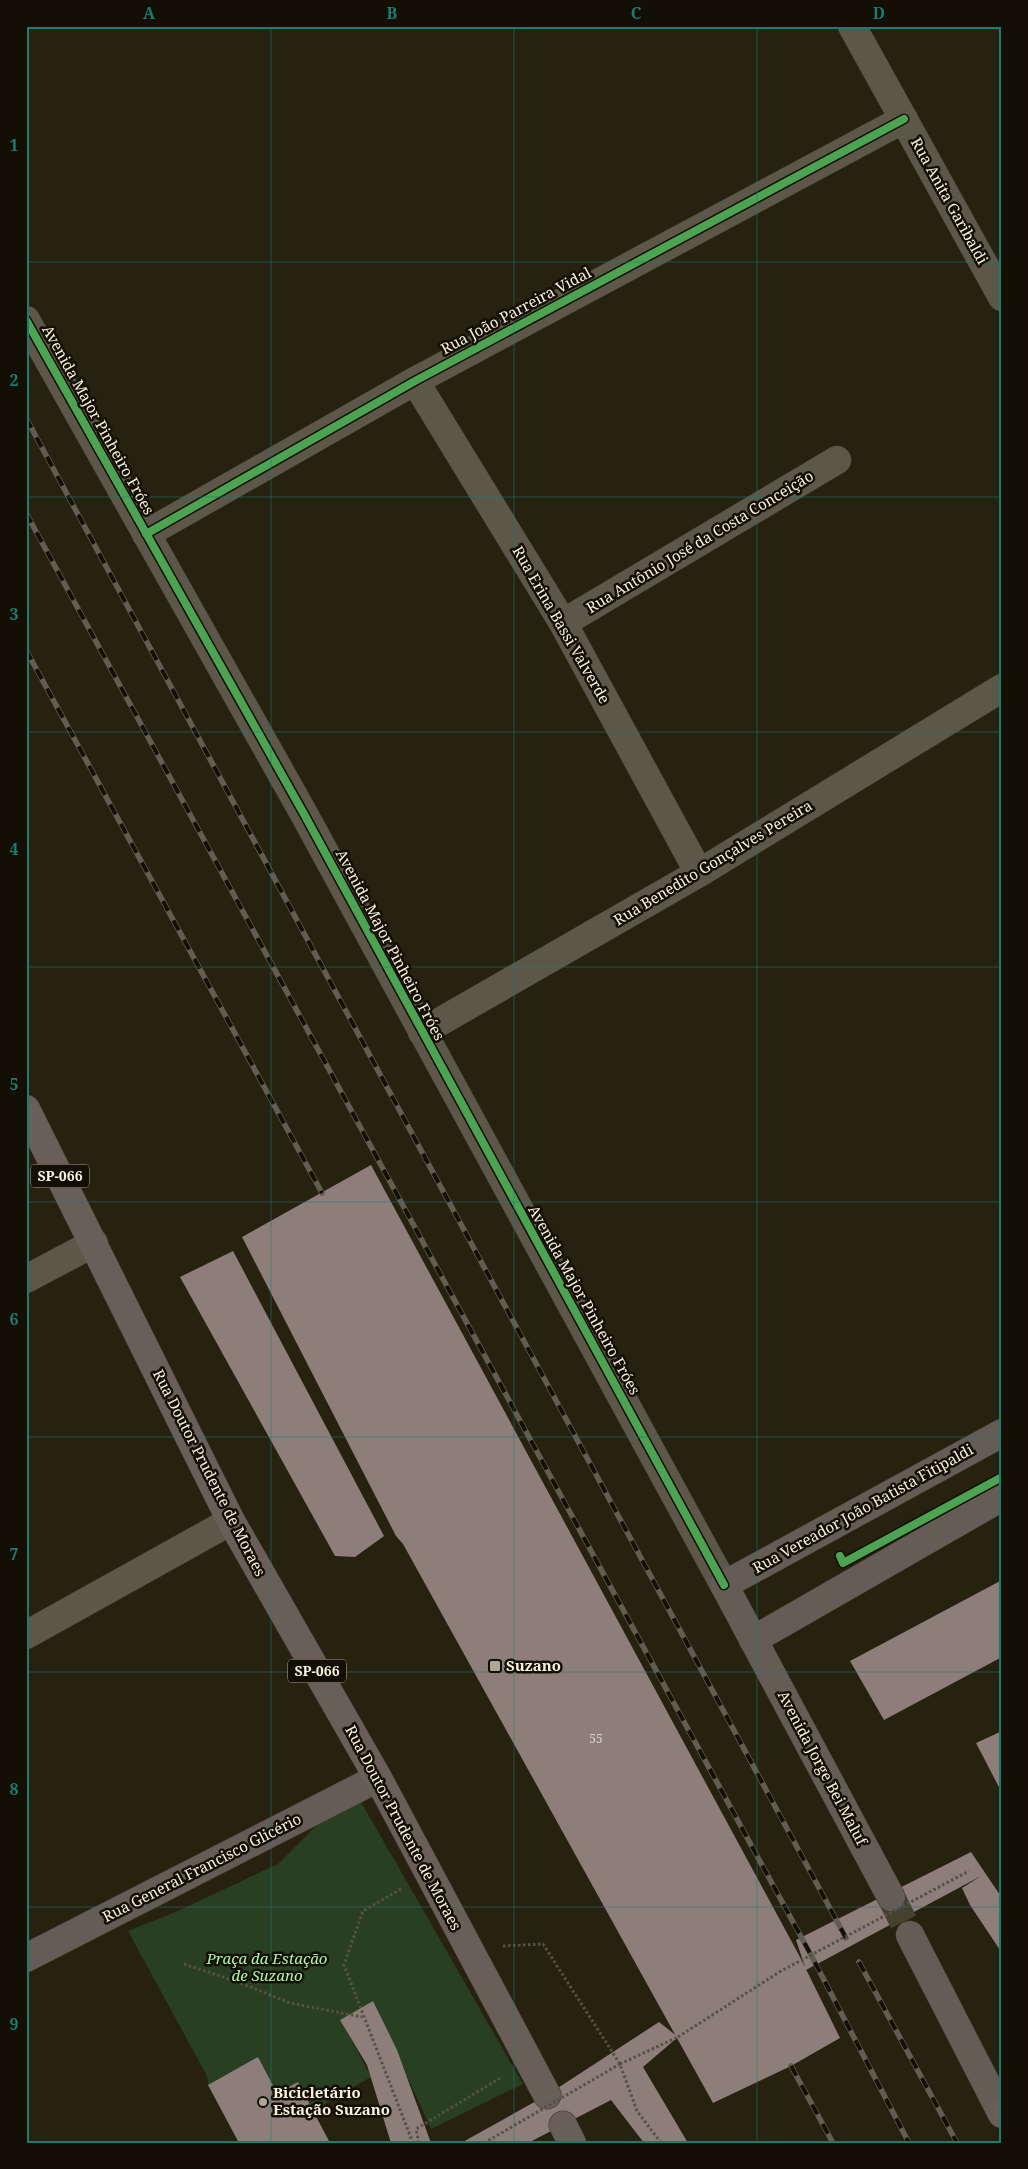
<svg xmlns="http://www.w3.org/2000/svg" width="1028" height="2169" viewBox="0 0 1028 2169" font-family="'Noto Serif',serif">
  <rect width="100%" height="100%" fill="#27210f"/>
  <!-- green -->
  <path fill="#284021" d="M361,1802l162,282 -92,45 -58,-128 -32,19 30,57 -58,34 -15,-29 -21,11 -19,-35 -50,27 -1,-9 -79,-145 50,-20 100,-47 41,-41z"/>
  <!-- building -->
  <path fill="#8e7e7a" d="M371,1165l429,792 40,81 -49,28 -78,37 -310,-559 -7,-8 -154,-299z
    M233,1251l151,285 -29,21 -20,-1 -155,-279z
    M1002,1580v77l-118,63 -34,-59z
    M1002,1731v62l-26,-50z
    M971,1852l31,46v55l-32,-48 -8,-17 19,-12 -175,94 -10,-30z
    M373,2001l24,49 34,93h-40l-24,-78 -27,-45z
    M659,2022l19,15 -35,30 45,76h-44l-33,-43 -83,43h-67l86,-48z
    M258,2057l19,36 21,-11 32,61h-91l-31,-58z"/>
  <g fill="none" stroke-linecap="round" stroke-linejoin="round">
    <!-- major-tunnel -->
    <path stroke="#46402e" stroke-width="28" stroke-dasharray="28 14" stroke-linecap="butt" d="M891,1897l19,38"/>
    <!-- minor casing -->
    <g stroke="#3e392d" stroke-width="29">
      <path id="minor" d="M852,26l150,271
        M26,320l278,494 420,771
        M415,381l148,242 136,250
        M146,534l269,-153 489,-262
        M563,623l274,-163
        M422,1032l277,-159 303,-185
        M26,1279l68,-36
        M26,1635l205,-114"/>
    </g>
    <!-- major casing -->
    <g stroke="#3e392d" stroke-width="29">
      <path id="major" d="M753,1640l249,-143
        M891,1897l-167,-312 278,-152
        M910,1935l92,179
        M26,1958l352,-180"/>
    </g>
    <!-- highway casing -->
    <g stroke="#3e392d" stroke-width="29">
      <path id="highway" d="M26,1109l205,412 147,257 169,317
        M1001,2112l1,1
        M563,2125l9,18"/>
    </g>
    <!-- path -->
    <path stroke="#565145" stroke-width="3" stroke-dasharray="2.5 2.5" stroke-linecap="butt" d="M401,1889l-38,22 -19,54 69,178
      M503,1946l40,-2 77,120 17,47 24,32
      M184,1964l57,19 49,20 72,14
      M620,2064l58,-27
      M419,2143l-3,-14 86,-52"/>
    <!-- minor -->
    <use href="#minor" stroke="#5d574a" stroke-width="28"/>
    <!-- major -->
    <use href="#major" stroke="#655c55" stroke-width="28"/>
    <!-- highway -->
    <use href="#highway" stroke="#6a5e59" stroke-width="28"/>
    <!-- rail casing -->
    <g stroke="#625d50" stroke-width="5.5">
      <path id="rail" d="M26,418l820,1520
        M26,513l785,1442 98,188
        M26,650l296,543
        M859,1962l98,181
        M791,2066l42,77"/>
    </g>
    <!-- rail -->
    <use href="#rail" stroke="#140f04" stroke-width="4" stroke-dasharray="11" stroke-linecap="butt"/>
    <!-- path-bridge -->
    <path stroke="#565145" stroke-width="3" stroke-dasharray="2.5 2.5" stroke-linecap="butt" d="M678,2037l103,-66 188,-100
      M484,2143l136,-79"/>
    <!-- cycleway casing -->
    <g stroke="#140f04" stroke-width="11">
      <path id="cycleway" d="M26,320l278,494 420,771
        M146,534l269,-153 489,-262
        M840,1556l3,7 159,-86"/>
    </g>
    <!-- cycleway -->
    <use href="#cycleway" stroke="#4ca352" stroke-width="8"/>
  </g>
  <!-- grid -->
  <path fill="none" stroke="#1b7c74" stroke-width="1" stroke-opacity="0.55" d="M271,26v2117M514,26v2117M757,26v2117M26,262h976M26,497h976M26,732h976M26,967h976M26,1202h976M26,1437h976M26,1672h976M26,1907h976"/>
  <!-- markers -->
  <g fill="#afa896" stroke="#140f04" stroke-width="2">
    <rect x="489" y="1660" width="12" height="12" rx="2.5"/>
    <circle cx="263" cy="2102" r="5"/>
  </g>
  <g text-anchor="middle" stroke-width="5" stroke-linejoin="round" paint-order="stroke">
    <!-- number labels -->
    <g font-size="12" fill="#ded4c6">
      <text x="596" y="1743">55</text>
    </g>
    <!-- shield labels -->
    <g fill="#140f04" stroke="#b4ad9d" stroke-width="1">
      <rect x="31" y="1164.5" width="58" height="23" rx="4"/>
      <rect x="288" y="1659.5" width="58" height="23" rx="4"/>
    </g>
    <g font-size="14" font-weight="bold" fill="#f8f1df">
      <text x="60" y="1181">SP-066</text>
      <text x="317" y="1676">SP-066</text>
    </g>
    <!-- street labels -->
    <g font-size="15" fill="#f8f1df" stroke="#140f04">
      <text transform="translate(949 201) rotate(61)" y="5">Rua Anita Garibaldi</text>
      <text transform="translate(516 311) rotate(-28)" y="5">Rua João Parreira Vidal</text>
      <text transform="translate(98 420) rotate(61)" y="5">Avenida Major Pinheiro Fróes</text>
      <text transform="translate(700 542) rotate(-31)" y="5">Rua Antônio José da Costa Conceição</text>
      <text transform="translate(561 625) rotate(60)" y="5">Rua Erina Bassi Valverde</text>
      <text transform="translate(713 863) rotate(-31)" y="5">Rua Benedito Gonçalves Pereira</text>
      <text transform="translate(390 945) rotate(62)" y="5">Avenida Major Pinheiro Fróes</text>
      <text transform="translate(584 1300) rotate(61)" y="5">Avenida Major Pinheiro Fróes</text>
      <text transform="translate(209 1473) rotate(63)" y="5">Rua Doutor Prudente de Moraes</text>
      <text transform="translate(863 1509) rotate(-29)" y="5">Rua Vereador João Batista Fitipaldi</text>
      <text transform="translate(822 1768) rotate(62)" y="5">Avenida Jorge Bei Maluf</text>
      <text transform="translate(403 1828) rotate(62)" y="5">Rua Doutor Prudente de Moraes</text>
      <text transform="translate(202 1868) rotate(-27)" y="5">Rua General Francisco Glicério</text>
    </g>
    <!-- poi labels -->
    <g font-size="15" font-weight="bold" fill="#f8f1df" stroke="#140f04" text-anchor="start">
      <text x="506" y="1671">Suzano</text>
      <text x="273" y="2098">Bicicletário<tspan x="273" dy="17">Estação Suzano</tspan></text>
    </g>
    <!-- park labels -->
    <g font-size="15" font-style="italic" fill="#adf8a4" stroke="#140f04">
      <text x="267" y="1964">Praça da Estação<tspan x="267" dy="17">de Suzano</tspan></text>
    </g>
  </g>
  <!-- border -->
  <rect width="1028" height="2169" fill="none" stroke="#140f04" stroke-width="55"/>
  <rect x="28" y="28" width="972" height="2114" fill="none" stroke="#1b7c74" stroke-width="2"/>
  <g font-size="16" text-anchor="middle" font-weight="bold" fill="#1b7c74">
    <text x="149" y="19">A</text>
    <text x="392" y="19">B</text>
    <text x="636" y="19">C</text>
    <text x="879" y="19">D</text>
    <text x="14" y="151">1</text>
    <text x="14" y="386">2</text>
    <text x="14" y="620">3</text>
    <text x="14" y="855">4</text>
    <text x="14" y="1090">5</text>
    <text x="14" y="1325">6</text>
    <text x="14" y="1560">7</text>
    <text x="14" y="1795">8</text>
    <text x="14" y="2030">9</text>
  </g>
</svg>
